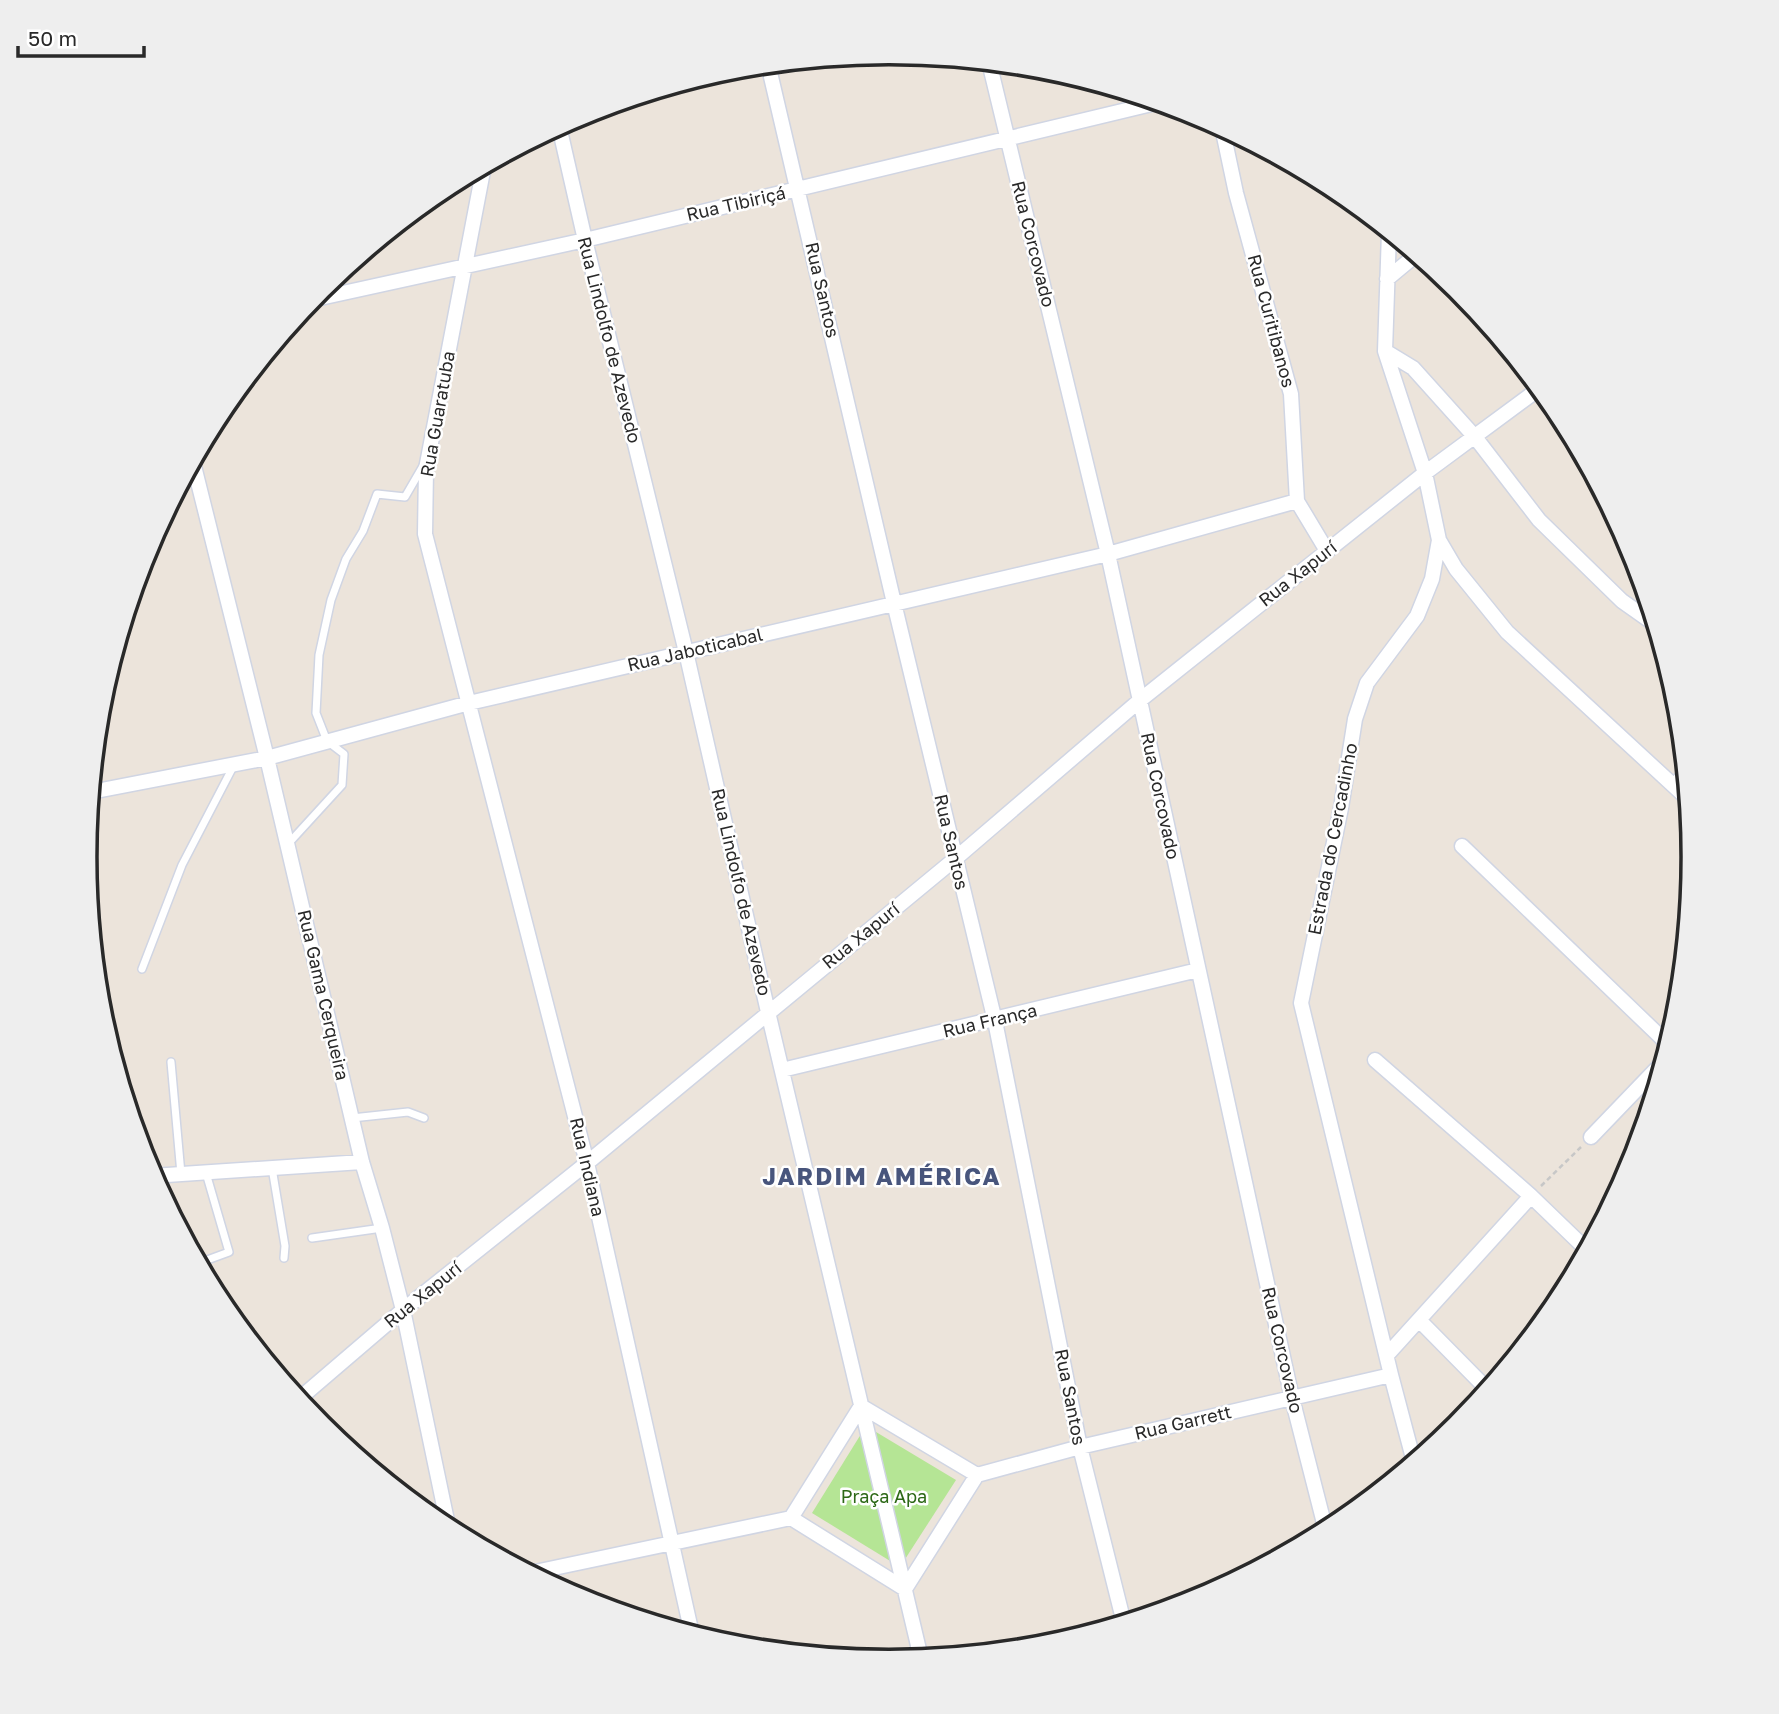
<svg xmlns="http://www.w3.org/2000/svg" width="1779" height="1714" viewBox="0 0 1779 1714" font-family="'Golos Text',sans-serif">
  <rect width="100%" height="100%" fill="#ece4db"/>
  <!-- green -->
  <path fill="#b5e595" d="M866,1426l90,54 -56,87 -88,-54z"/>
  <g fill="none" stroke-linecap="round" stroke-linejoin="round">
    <!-- lane casing -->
    <g stroke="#d0d5e3" stroke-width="10">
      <path id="lane" d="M288,844l54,-59 2,-31 -17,-13 -11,-28 3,-58 12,-55 15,-41 17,-28 14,-37 28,3 18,-31
        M142,969l40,-104 52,-100
        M171,1062l10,112
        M352,1118l56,-6 16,6
        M272,1168l13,78 -1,12
        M312,1238l70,-10
        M199,1263l30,-11 -23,-79"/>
    </g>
    <!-- street casing -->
    <g stroke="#d0d5e3" stroke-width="17">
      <path id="street" d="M989,62l119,492 184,844 34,133
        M768,64l126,539 101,418 85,426 44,176
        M559,126l26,114 101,412 82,360 153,646
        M1222,127l14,66 55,201 6,107 30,50
        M484,166l-58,303 -1,65 162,629 105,471
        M1389,232l-4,119 40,122 14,67 -7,39 -15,37 -50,67 -12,36 -14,89 -40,195 90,372 23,87
        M1387,279l30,-25
        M311,300l274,-60 575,-138
        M1385,351l28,17 62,69 64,83 83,81 34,24
        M193,462l74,296 95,404 20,66 21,82 46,220
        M1439,540l17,29 51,63 181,167
        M1674,786l12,-13
        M91,792l176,-34 202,-55 639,-149 189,-53
        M1462,846l207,199
        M1375,1060l156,136 56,54
        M782,1070l416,-100
        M1591,1137l73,-76
        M152,1176l210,-14
        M1419,1320l69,70
        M1387,1355l144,-159
        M299,1399l104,-89 184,-147 368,-304 184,-158 286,-228 115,-85
        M861,1406l116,69 -72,114 -114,-71z
        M977,1475l103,-28 311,-72
        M530,1573l261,-55"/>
    </g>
    <!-- path -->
    <path stroke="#c7c7c7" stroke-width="2.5" stroke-dasharray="5 3.5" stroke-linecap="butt" d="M1541,1186l40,-39"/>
    <!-- lane -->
    <use href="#lane" stroke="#fff" stroke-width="7"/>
    <!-- street -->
    <use href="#street" stroke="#fff" stroke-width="14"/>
  </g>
  <g text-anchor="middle" stroke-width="5" stroke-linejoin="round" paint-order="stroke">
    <!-- street labels -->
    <g font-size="18" fill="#292929" stroke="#fff">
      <text transform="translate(736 204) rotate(-13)" y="6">Rua Tibiriçá</text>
      <text transform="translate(1033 244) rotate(76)" y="6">Rua Corcovado</text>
      <text transform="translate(822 290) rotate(77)" y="6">Rua Santos</text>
      <text transform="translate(1271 321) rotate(75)" y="6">Rua Curitibanos</text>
      <text transform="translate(609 340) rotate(76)" y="6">Rua Lindolfo de Azevedo</text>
      <text transform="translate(438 414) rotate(-80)" y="6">Rua Guaratuba</text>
      <text transform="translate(1298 574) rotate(-38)" y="6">Rua Xapurí</text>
      <text transform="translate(695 650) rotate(-13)" y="6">Rua Jaboticabal</text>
      <text transform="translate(1160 796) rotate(78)" y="6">Rua Corcovado</text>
      <text transform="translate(1333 839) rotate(-79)" y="6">Estrada do Cercadinho</text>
      <text transform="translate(951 842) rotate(77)" y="6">Rua Santos</text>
      <text transform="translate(741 892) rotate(77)" y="6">Rua Lindolfo de Azevedo</text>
      <text transform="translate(861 936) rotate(-39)" y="6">Rua Xapurí</text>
      <text transform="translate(323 995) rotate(77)" y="6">Rua Gama Cerqueira</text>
      <text transform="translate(990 1021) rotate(-13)" y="6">Rua França</text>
      <text transform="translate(587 1167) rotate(77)" y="6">Rua Indiana</text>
      <text transform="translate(423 1295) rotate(-39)" y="6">Rua Xapurí</text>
      <text transform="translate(1282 1350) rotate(77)" y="6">Rua Corcovado</text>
      <text transform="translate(1070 1397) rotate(79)" y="6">Rua Santos</text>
      <text transform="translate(1183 1423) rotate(-13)" y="6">Rua Garrett</text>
    </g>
    <!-- park labels -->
    <g font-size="18" fill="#2d6917" stroke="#fff">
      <text x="884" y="1503">Praça Apa</text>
    </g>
    <!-- district labels -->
    <g font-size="24" font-weight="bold" letter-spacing="2" fill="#48557c" stroke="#fff">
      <text x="882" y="1185">JARDIM AMÉRICA</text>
    </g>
  </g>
  <!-- crop -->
  <path d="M0 0H1779V1714H0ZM97 857a792 792 0 1 1 1584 0a792 792 0 1 1-1584 0Z" fill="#eee" fill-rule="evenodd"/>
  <path fill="none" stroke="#292929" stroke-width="3.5" d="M97 857a792 792 0 1 1 1584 0a792 792 0 1 1-1584 0Z"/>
  <!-- scale -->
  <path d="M18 46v10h126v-10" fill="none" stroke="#292929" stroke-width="3.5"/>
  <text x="28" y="46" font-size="21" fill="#292929" stroke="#ffffff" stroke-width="5" paint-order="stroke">50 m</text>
</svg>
